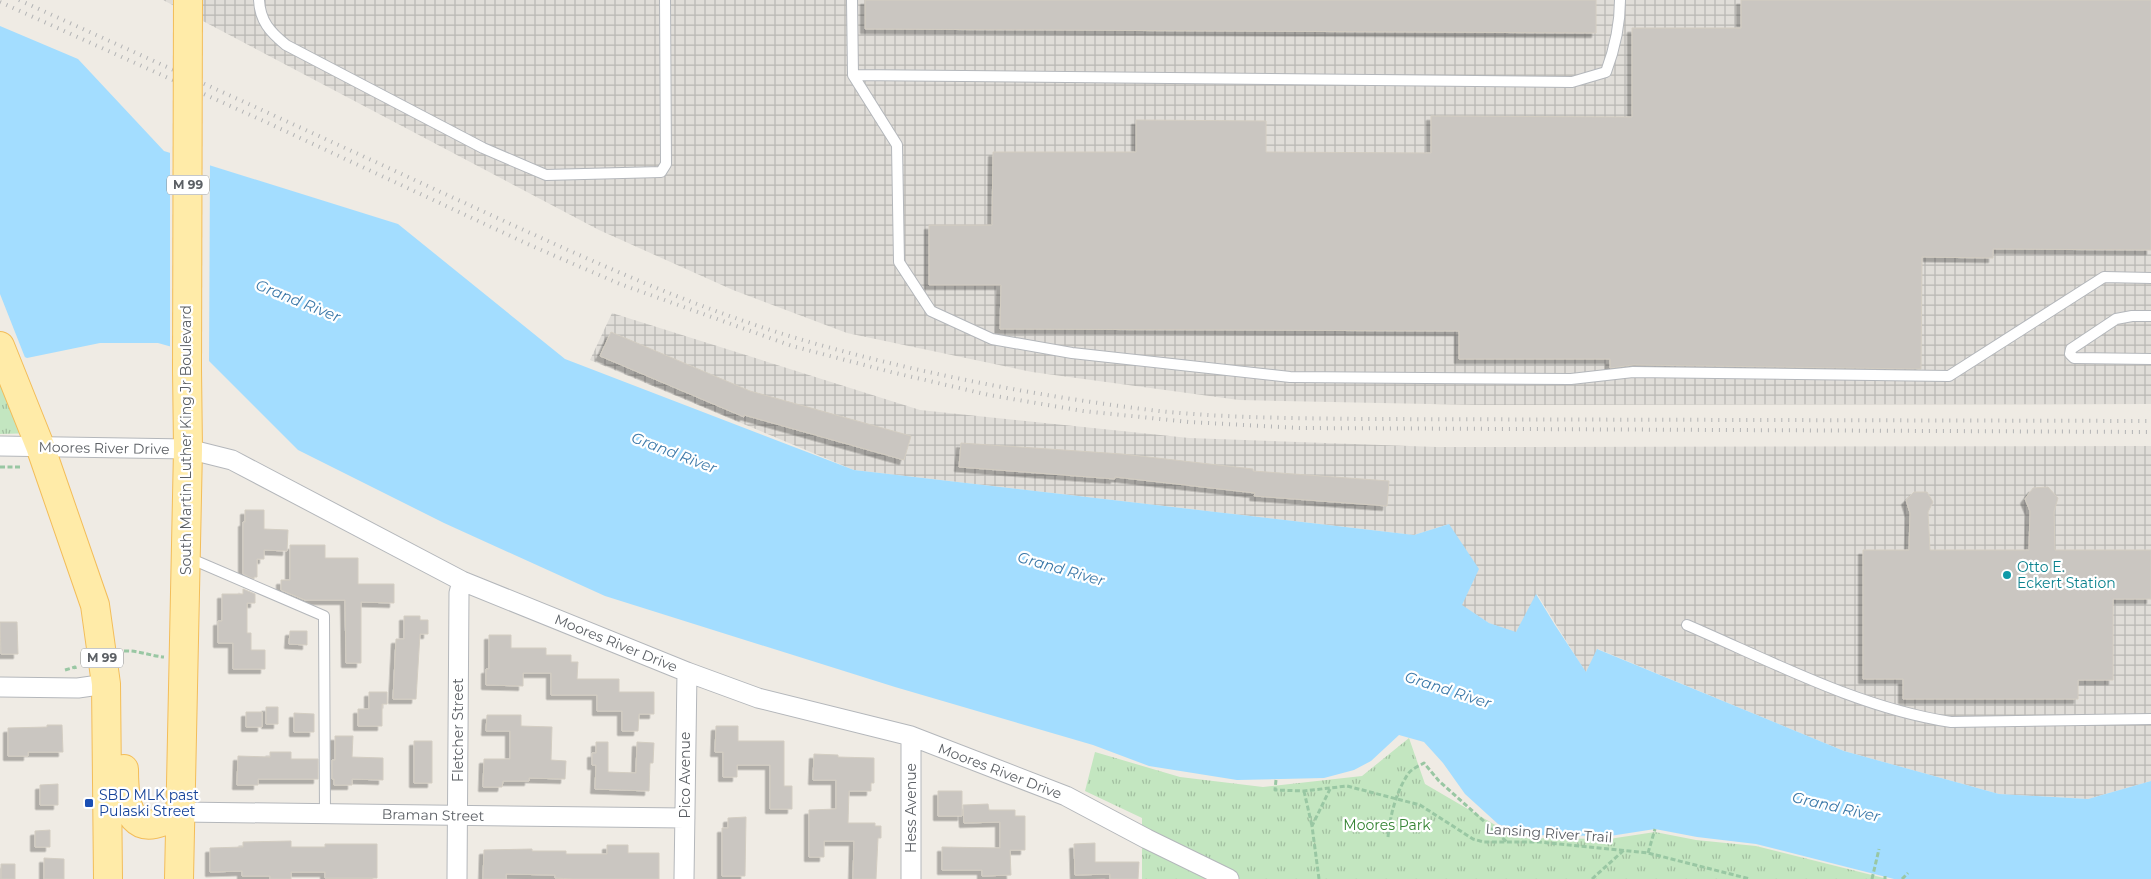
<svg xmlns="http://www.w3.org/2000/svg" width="2151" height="879" viewBox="0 0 2151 879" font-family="Montserrat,sans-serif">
  <defs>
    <pattern id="industrial-grid" width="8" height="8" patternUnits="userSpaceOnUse" patternTransform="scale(1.25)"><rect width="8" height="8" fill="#e0ddd8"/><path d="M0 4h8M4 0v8" fill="none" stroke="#b9b7b3"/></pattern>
    <pattern id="park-tufts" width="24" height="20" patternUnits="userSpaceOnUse" patternTransform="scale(1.25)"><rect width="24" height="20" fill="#c3e6c0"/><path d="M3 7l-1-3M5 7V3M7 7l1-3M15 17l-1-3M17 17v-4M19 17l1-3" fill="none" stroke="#a2bea0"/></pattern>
    <filter id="shadow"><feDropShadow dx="-4.5" dy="4.5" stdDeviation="0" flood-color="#0004"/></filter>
  </defs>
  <rect width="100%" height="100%" fill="#efebe4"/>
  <!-- industrial -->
  <path fill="url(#industrial-grid)" d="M163,0h1988v404l-672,1 -240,-5 -207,-28 -185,-39 -114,-43 -134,-60z
    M612,313l308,97 269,28 248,9 714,-1v335l-63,18 -89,-5 -155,-43 -246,-102 -12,24 -49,-79 -21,39 -27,-10 -28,-18 -12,-81 -35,11 -560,-65 -264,-110z"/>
  <!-- park -->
  <path fill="url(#park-tufts)" d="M0,343l41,90 -41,1z
    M1409,738l16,46 72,42 29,12 83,1 46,-7 41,8 60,6 132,33h-746v-61l-57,-27 10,-39 85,25 83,10 99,-11z"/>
  <!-- water -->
  <path fill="#a3ddff" d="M0,26l78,33 86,92 234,73 167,135 289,111 560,65 35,-11 30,45 -17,36 27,18 27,9 20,-38 19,31 31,47 11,-23 247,102 155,43 89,5 63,-18v98h-257l-138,-35 -59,-7 -42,-8 -45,7 -84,-1 -28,-11 -33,-30 -22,-31 -19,-21 -25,-7 -28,26 -17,9 -30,8 -87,2 -88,-14 -56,-21 -198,-58 -290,-91 -161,-73 -146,-73 -94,-94 -46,-13h-58l-73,15 -27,-12z"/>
  <!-- pier -->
  <path fill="#efebe4" d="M170,150l40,12 -1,203 -6,-7 -33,-9z
    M0,294l26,66 -26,-11z"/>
  <!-- building -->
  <path fill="#cac6c1" stroke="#d3cdc2" filter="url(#shadow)" d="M865,0h731v33l-731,-4z
    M1741,0h410v250l-158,-1v9l-71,-1 -1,112 -288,-4 -23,3v-9h-151v-28l-459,-2 1,-44h-72v-60h63l1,-73h143v-32l130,1v31l165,1v-37l201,1v-89h109z
    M611,332l139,59 161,45 -7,24 -160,-45v2l-144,-61z
    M961,443l161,11 131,15v2l136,10 -2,25 -133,-10 1,-3 -140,-16v2l-156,-12z
    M2048,487l10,11 -4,14 1,38h96v49h-38v81h-35v19h-175v-20h-40v-129h46l1,-37 -4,-13 8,-8h13l6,10 -5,10 2,38h99l1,-39 -5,-12 8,-11z
    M245,510h19v19l24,1 -1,21 -23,-1v9h-7v18h-3v2l-11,-5v-52h2z
    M290,545h35v13h33v26h36v19l-33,-1v61h-15l-1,-63h-40l-24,-10v-10h9z
    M243,589l12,5v9h-8v30h4v17h14v19h-32v-26h-15v-22h4v-27h21z
    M404,616h16v4h8v14h-8l-4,65h-23l3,-60h8z
    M0,622h17l1,32h-17z
    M290,631h17v14l-18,-1z
    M489,635h22v13h35v7h25v7h7l-1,17h42v13h35v22h-15l-1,17h-16v-20h-25v-16h-46v-22h-28v13l-37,-1v-16h3z
    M369,692h18v12h-5v22h-24v-17h11z
    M266,707h12v17h-12z
    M246,712h16v15h-16z
    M294,713l20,1v18h-20z
    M487,715h34v11l31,1 -1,33 15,1 -1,18 -36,-1v3h-26l-1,6h-19l1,-28h26v-28h-24z
    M47,725h15l1,27h-35v4h-20v-28l39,-1z
    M716,726h22v15h46v45h8v23h-22v-44h-33v12h-14v-25h-8z
    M335,736h18l-1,21 31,1v22l-31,-1v6h-18v-6h-2v-19h3z
    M414,741h18v42h-18z
    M596,742h12v30l28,1 1,-31 17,1 -1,20h-3l-1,28 -54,-2 1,-24h-4v-12h4z
    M270,752h21v7h27v20h-60v6h-21l1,-29 32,1z
    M814,754l24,1v2l36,1v25h-3v8h-22l-1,32h27v3h6v12h-3l-2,41h-23l1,-38h-30v16h-15v-47l27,-1v-29h-23z
    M58,784v21h-18v-20z
    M938,791h24v25h-24z
    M988,804l1,6h26v6h10v34h-15l1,25 -29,1v-6h-40v-23l58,1v-26l-36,1 -1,-18z
    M746,817l-1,59h-23v-48h6v-10z
    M50,830v17h-15v-16z
    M291,841v6h34v-3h52v34h-52v-6h-34v7h-21v-3h-28v-5l-32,1v-24l33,-1v-5z
    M1095,843v19h44l-1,17h-28v-5l-35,1 -1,-31z
    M607,845h21v8h31v26h-85l-19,-1v-3l-49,-1v5h-23l1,-29 48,-1v2h34v3h41z
    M44,858l20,1v20h-20z
    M1,864h14v15h-14z"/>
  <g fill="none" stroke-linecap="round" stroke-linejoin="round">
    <!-- lane casing -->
    <g stroke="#b4b7bb" stroke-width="12">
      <path id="lane" d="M259,0c1,21 11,32 27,45l197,103 63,27 115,-3 5,-8 -1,-164
        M852,0l1,75 44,70 2,117 32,49 61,28 80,14 218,24 281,2 62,-7 316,4 155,-99 47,1
        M853,75l719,7 34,-10c9,-24 14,-46 14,-72
        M2151,316h-19l-16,3 -45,30 -1,5 4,4 77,1
        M189,558l135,58 1,198
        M1687,625c86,37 172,83 264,97l200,-3"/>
    </g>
    <!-- street casing -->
    <g stroke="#b4b7bb" stroke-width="21">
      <path id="street" d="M0,446l188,3 44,11 230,121 225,91 71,26 153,38 155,60 81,43 82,40
        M0,687l78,1 28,-4
        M181,812l504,6
        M457,879l2,-286 3,-12
        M684,879l3,-207
        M911,879v-143"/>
    </g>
    <!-- primary casing -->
    <g stroke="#f3bd59" stroke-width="30">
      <path id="primary" d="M0,346l40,100 55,159 11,79 2,195
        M124,769c0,43 9,74 57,43
        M179,879l9,-430 -1,-79"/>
    </g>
    <!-- path -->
    <path stroke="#99c7a3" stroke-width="3" stroke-dasharray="5 2.5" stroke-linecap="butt" d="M0,467h22
      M124,651c14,-1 26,5 40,6
      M65,670l10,-3 1,4
      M1276,780l-1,10 29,1 43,-5 73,19 53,34 11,3h56l108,11 102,26
      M1304,791l8,35
      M1388,837c2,-21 8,-45 20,-63 3,-5 11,-8 16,-11l15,18 68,61
      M1648,853l7,-24
      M1319,879l-7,-53 18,-37
      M1592,879l32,-29
      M1872,879l7,-30
      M1885,879v-3
      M1902,879l6,-6"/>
    <!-- lane -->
    <use href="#lane" stroke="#fff" stroke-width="10"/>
    <!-- street -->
    <use href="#street" stroke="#fff" stroke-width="19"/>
    <!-- primary -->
    <use href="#primary" stroke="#ffeba8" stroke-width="28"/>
    <!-- rail -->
    <path stroke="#b3b4b5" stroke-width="4" stroke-dasharray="1 6" stroke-linecap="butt" d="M19,0c139,63 277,125 415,189 130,59 259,122 397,159 107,29 218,50 328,63 66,7 134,7 200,8l792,2
      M0,2l268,121 264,123 88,38 172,62 99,26 98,23 94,16 106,11 110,6 852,4"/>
    <!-- primary-bridge casing -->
    <g stroke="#f3bd59" stroke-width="30" stroke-linecap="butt">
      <path id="primary-bridge" d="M187,370l1,-370"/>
    </g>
    <!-- primary-bridge -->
    <use href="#primary-bridge" stroke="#ffeba8" stroke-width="28"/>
  </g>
  <!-- markers -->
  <circle fill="#0f9aa8" stroke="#fff" stroke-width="2" cx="2007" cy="575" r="5"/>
  <rect fill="#1a4fb4" stroke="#fff" stroke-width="2" x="84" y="798" width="10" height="10" rx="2.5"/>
  <g text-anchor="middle" stroke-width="4.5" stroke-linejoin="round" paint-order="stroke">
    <!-- shield labels -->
    <g fill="#fff" stroke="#8d9093" stroke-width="1">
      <rect x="167" y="175.5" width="42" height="19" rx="4"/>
      <rect x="81" y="648.5" width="42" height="19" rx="4"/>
    </g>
    <g font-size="12" font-weight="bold" fill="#5c6065">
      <text x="188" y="189">M 99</text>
      <text x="102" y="662">M 99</text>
    </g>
    <!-- street labels -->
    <g font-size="14" fill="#5c6065" stroke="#fff">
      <text transform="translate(186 440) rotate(-90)" y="5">South Martin Luther King Jr Boulevard</text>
      <text transform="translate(104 448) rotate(1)" y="5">Moores River Drive</text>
      <text transform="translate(616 643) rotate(22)" y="5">Moores River Drive</text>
      <text transform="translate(458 730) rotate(-90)" y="5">Fletcher Street</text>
      <text transform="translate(1000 771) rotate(21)" y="5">Moores River Drive</text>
      <text transform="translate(685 775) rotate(-90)" y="5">Pico Avenue</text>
      <text transform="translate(911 808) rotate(-90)" y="5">Hess Avenue</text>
      <text transform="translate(433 815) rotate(1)" y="5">Braman Street</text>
      <text transform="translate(1549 833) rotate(4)" y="5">Lansing River Trail</text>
    </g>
    <!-- culture labels -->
    <g font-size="14" fill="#0d838f" stroke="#fff" text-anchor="start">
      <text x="2017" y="572">Otto E.<tspan x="2017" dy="16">Eckert Station</tspan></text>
    </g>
    <!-- transit labels -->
    <g font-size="14" fill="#164399" stroke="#fff" text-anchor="start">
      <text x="99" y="800">SBD MLK past<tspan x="99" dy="16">Pulaski Street</tspan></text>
    </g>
    <!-- park labels -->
    <g font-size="14" fill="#358434" stroke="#fff">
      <text x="1387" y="830">Moores Park</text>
    </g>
    <!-- water labels -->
    <g font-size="15" font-style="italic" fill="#3c79a9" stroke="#fff">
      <text transform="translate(298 301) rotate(22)" y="5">Grand River</text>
      <text transform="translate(674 453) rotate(21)" y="5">Grand River</text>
      <text transform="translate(1061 569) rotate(16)" y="5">Grand River</text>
      <text transform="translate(1448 690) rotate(18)" y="5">Grand River</text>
      <text transform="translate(1836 807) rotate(13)" y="5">Grand River</text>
    </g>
  </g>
</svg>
